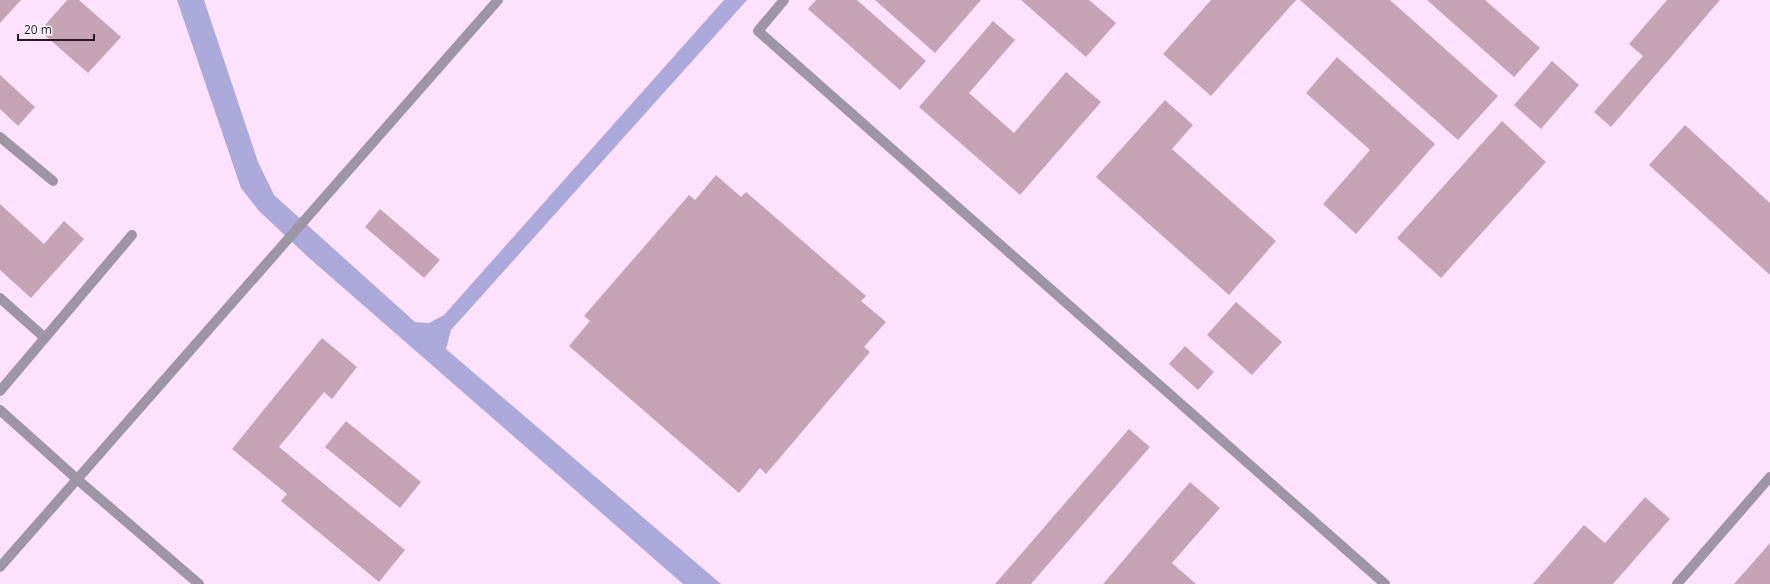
<svg xmlns="http://www.w3.org/2000/svg" width="1770" height="584" viewBox="0 0 1770 584" font-family="'Open Sans',sans-serif">
  <rect width="100%" height="100%" fill="#fee2fd"/>
  <!-- water -->
  <path fill="#abaadb" d="M177,0h27l54,162 16,33 141,127 14,1 15,-8 280,-315h23l-296,330 -5,19 275,235h-38l-375,-327 -49,-46 -18,-23z"/>
  <!-- building -->
  <path fill="#c6a4b5" d="M0,0h21l-21,23z
    M67,0h12l42,37 -33,36 -48,-42z
    M816,0h41l69,61 -26,29 -92,-81z
    M875,0h106l-46,53z
    M1021,0h68l27,23 -30,34z
    M1211,0h85l-85,96 -48,-42z
    M1300,0h90l108,96 -40,44z
    M1427,0h58l55,48 -26,29z
    M1667,0h53l-109,127 -17,-15 49,-56 -14,-12z
    M993,21l22,19 -46,53 45,40 52,-61 35,30 -81,93 -101,-88z
    M1337,57l98,87 -79,90 -33,-30 47,-54 -64,-57z
    M1552,61l27,24 -38,44 -27,-24z
    M0,75l35,32 -17,19 -18,-17z
    M1165,100l28,25 -21,24 104,92 -47,54 -133,-118z
    M1502,121l44,41 -105,116 -44,-40z
    M1685,125l85,78v72l-121,-110z
    M716,175l25,22 5,-5 120,104 -5,5 25,21 -22,25 6,5 -104,122 -6,-6 -21,25 -170,-147 21,-25 -6,-5 105,-121 6,5z
    M0,204l44,40 20,-23 20,18 -53,59 -31,-28z
    M380,209l60,51 -16,18 -59,-51z
    M1236,302l46,40 -30,33 -45,-40z
    M322,338l35,29 -25,32 -8,-7 -45,55 126,103 -26,32 -98,-81 6,-7 -55,-45z
    M1185,346l29,26 -16,18 -29,-26z
    M346,421l75,61 -21,26 -75,-61z
    M1129,429l21,18 -119,137h-36z
    M1190,482l30,26 -48,55 24,21h-93z
    M1645,497l25,22 -57,65h-80l51,-59 21,18z
    M1770,543v41h-36z"/>
  <g fill="none" stroke-linecap="round" stroke-linejoin="round">
    <!-- service -->
    <path stroke="#9d96a4" stroke-width="10" d="M0,137l53,44
      M0,298l45,40
      M0,391l132,-156
      M1677,584l93,-107"/>
    <!-- minor -->
    <path stroke="#9d96a4" stroke-width="10" d="M784,0l-26,31 627,553
      M0,410l78,70"/>
    <!-- tertiary -->
    <path stroke="#9d96a4" stroke-width="10" d="M78,480l121,104
      M0,567l498,-567"/>
  </g>
  <!-- scale -->
  <path d="M18 34v6h76v-6" fill="none" stroke="#241b24" stroke-width="2"/>
  <text x="24" y="34" font-size="12" fill="#241b24" stroke="#fdf7fd" stroke-width="3" paint-order="stroke">20 m</text>
</svg>
